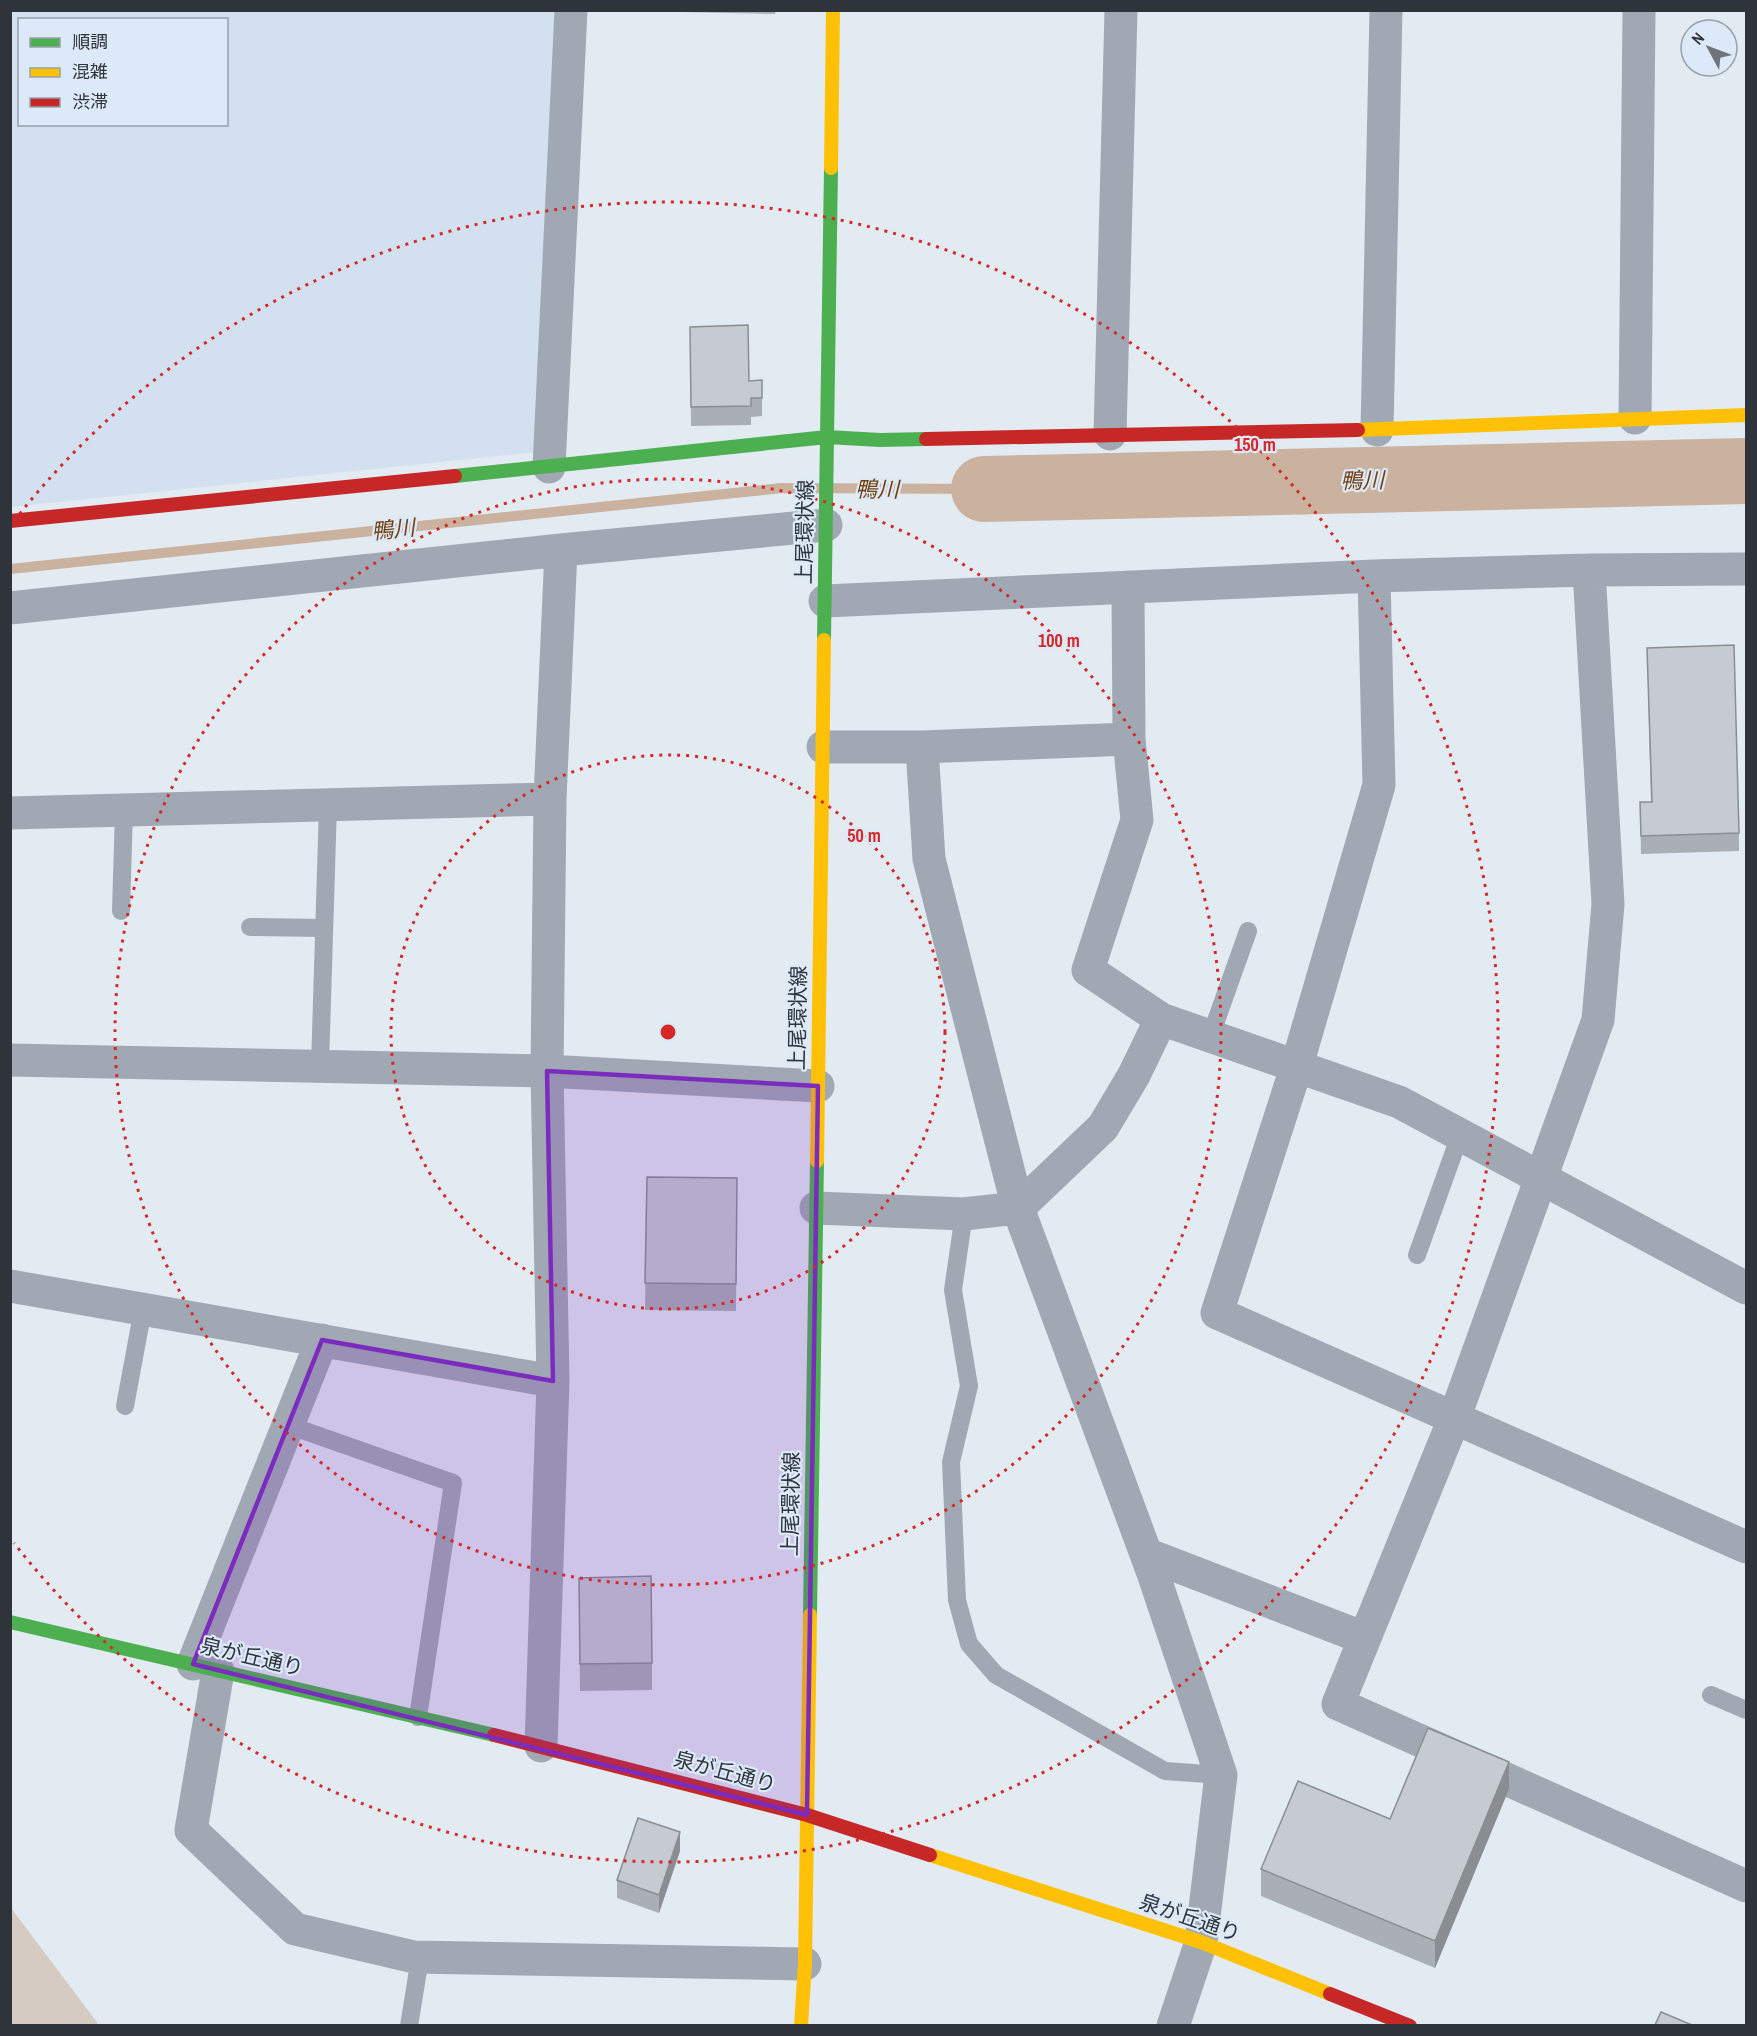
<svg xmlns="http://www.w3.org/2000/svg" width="1757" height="2036" viewBox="0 0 1757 2036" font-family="'Archivo Narrow','Noto Sans JP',sans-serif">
  <rect width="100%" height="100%" fill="#e2eaf2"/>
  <!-- built -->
  <path fill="#d3e0ef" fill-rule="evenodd" d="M10,11h552l-25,441 -526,55zM20,20h206v104h-206z"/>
  <!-- green -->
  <path fill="#d6cbc3" d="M10,1908h1l88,117h-88z"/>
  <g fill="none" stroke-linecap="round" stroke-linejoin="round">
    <!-- stream -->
    <path stroke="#cab29f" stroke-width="10" d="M10,569l772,-81 202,1"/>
    <!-- river -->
    <path stroke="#cab29f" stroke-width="66" d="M984,489l762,-18"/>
    <!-- lane -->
    <path stroke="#a0a9b3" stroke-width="18" d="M121,911l3,-101
      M250,927l74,1
      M1211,1035l37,-104
      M320,1066l8,-261
      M964,1214l-11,76 16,96 -18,76 6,138 12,44 27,31 169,96 56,4
      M1417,1255l43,-120
      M125,1406l18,-97
      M288,1425l165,58 -35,234
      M1711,1695l35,15
      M409,2026l11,-68"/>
    <!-- street -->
    <path stroke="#a0a9b3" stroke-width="33" d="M1635,418l4,-408
      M1377,430l9,-420
      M1110,434l11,-424
      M549,467l22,-457
      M1589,570l19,334 -10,116 -144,399 -116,285 408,182
      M1374,576l5,209 -82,280 -80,248 529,234
      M1128,587l1,152 8,81 -49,150 73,49 238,83 347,186
      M825,601l549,-25 215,-6 157,-1
      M10,608l551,-58 265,-25
      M823,747h99l207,-8
      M922,747l7,112 89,349 135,365 68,202 -20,167 -28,84
      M10,813l540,-14
      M10,1060l537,11 271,15
      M816,1208l148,6 54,-6 85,-81 31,-52 27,-56
      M10,1286l543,95
      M1146,1554l218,84
      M193,1664l129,-324
      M218,1671l-27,159 104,99 119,28 391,7
      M541,1746l12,-365 -6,-310 3,-272 11,-249"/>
    <!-- fast -->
    <path stroke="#4caf50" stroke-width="14" d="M455,476l372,-39 53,3 46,-1
      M824,640l7,-472
      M810,1615l7,-454
      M10,1622l484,113"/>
    <!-- slow -->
    <path stroke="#ffc107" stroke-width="14" d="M831,168l2,-158
      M1358,430l388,-15
      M817,1161l7,-521
      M930,1855l271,87 129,52
      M801,2026l4,-62 5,-349"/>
    <!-- jam -->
    <path stroke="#c62828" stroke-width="14" d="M926,439l432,-9
      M10,521l445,-45
      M494,1735l313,80 123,40
      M1330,1994l80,32"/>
  </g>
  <!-- wall -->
  <path fill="#a9afb4" d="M679,10h97l-1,4 -96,-2z
    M690,327l59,54 13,-1v36l-11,1v8l-60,1z
    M1647,648l92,185v18l-98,3 -1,-52h11z
    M647,1177l90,1 -1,133 -91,-1z
    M579,1578l73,85v27l-72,1z
    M1509,1789l-74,179 -174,-72v-27l129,-50z
    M680,1851l-21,62 -42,-15v-18z"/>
  <!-- shaded-wall -->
  <path fill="#8a8e92" d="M1509,1762v27l-74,179v-27z
    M680,1832v19l-21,62v-18z"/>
  <!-- building -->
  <path fill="#c5cbd1" stroke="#8a8e92" stroke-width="1.5" d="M748,325l1,56 13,-1v18h-11v8l-60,1 -1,-80z
    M1734,645l5,188 -98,3 -1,-34h12l-5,-154z
    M647,1177l90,1 -1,106 -91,-1z
    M651,1576l1,87 -72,1 -1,-86z
    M1428,1728l81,34 -74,179 -174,-72 37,-88 92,38z
    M638,1818l42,14 -21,63 -42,-15z
    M1661,2012l31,13h-37z"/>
  <!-- marked area -->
  <path fill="#7b2cbf" fill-opacity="0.2" stroke="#7b2cbf" stroke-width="4.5" stroke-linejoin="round" d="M547,1071l271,15 -11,729 -614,-151 129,-324 231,41z"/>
  <!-- distance rings -->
  <g fill="none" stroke="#d62828" stroke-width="3" stroke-dasharray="3 6">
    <circle cx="668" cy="1032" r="277"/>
    <circle cx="668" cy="1032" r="553"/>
    <path d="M14 521A830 830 0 1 1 14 1543"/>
  </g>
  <g text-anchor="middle" stroke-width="4.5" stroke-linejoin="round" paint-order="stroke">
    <!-- street labels -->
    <g font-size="21" fill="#2f343a" stroke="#dce9f8">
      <text transform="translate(805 532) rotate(-89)" y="7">上尾環状線</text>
      <text transform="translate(798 1018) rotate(-89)" y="7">上尾環状線</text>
      <text transform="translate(791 1504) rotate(-89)" y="7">上尾環状線</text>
      <text transform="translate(252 1657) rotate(13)" y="7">泉が丘通り</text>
      <text transform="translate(725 1772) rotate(15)" y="7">泉が丘通り</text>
      <text transform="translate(1190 1918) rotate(19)" y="7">泉が丘通り</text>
    </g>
    <!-- water labels -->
    <g font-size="22" font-style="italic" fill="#723f0e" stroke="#dce9f8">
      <text transform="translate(1362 480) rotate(-1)" y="8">鴨川</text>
      <text x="877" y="497">鴨川</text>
      <text transform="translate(393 529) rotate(-6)" y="8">鴨川</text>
    </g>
  </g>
  <circle cx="668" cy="1032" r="9" fill="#d62828" stroke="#dce9f8" stroke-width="3"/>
  <g font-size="18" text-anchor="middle" font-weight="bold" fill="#d62828" stroke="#dce9f8" stroke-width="4.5" stroke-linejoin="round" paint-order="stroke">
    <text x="1255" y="451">150 m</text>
    <text x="1059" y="647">100 m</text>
    <text x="864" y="842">50 m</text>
  </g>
  <!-- border -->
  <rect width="1757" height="2036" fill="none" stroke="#2f343a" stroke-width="24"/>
  <!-- legend -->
  <rect x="18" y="18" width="210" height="108" fill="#dce9f8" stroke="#97a1ac" stroke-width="1.5"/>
  <rect x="30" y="38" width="30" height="9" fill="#4caf50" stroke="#97a1ac" stroke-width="1.5"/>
  <text x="72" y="48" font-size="18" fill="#2f343a">順調</text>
  <rect x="30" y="68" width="30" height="9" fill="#ffc107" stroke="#97a1ac" stroke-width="1.5"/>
  <text x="72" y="78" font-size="18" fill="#2f343a">混雑</text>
  <rect x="30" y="98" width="30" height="9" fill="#c62828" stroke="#97a1ac" stroke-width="1.5"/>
  <text x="72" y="108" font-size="18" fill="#2f343a">渋滞</text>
  <!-- north arrow -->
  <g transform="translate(1709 48) rotate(311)"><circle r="28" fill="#dce9f8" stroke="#97a1ac" stroke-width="1.5"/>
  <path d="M0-4.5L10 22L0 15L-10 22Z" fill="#6e747a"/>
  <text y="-9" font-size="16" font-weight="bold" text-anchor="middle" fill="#2f343a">N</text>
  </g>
</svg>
